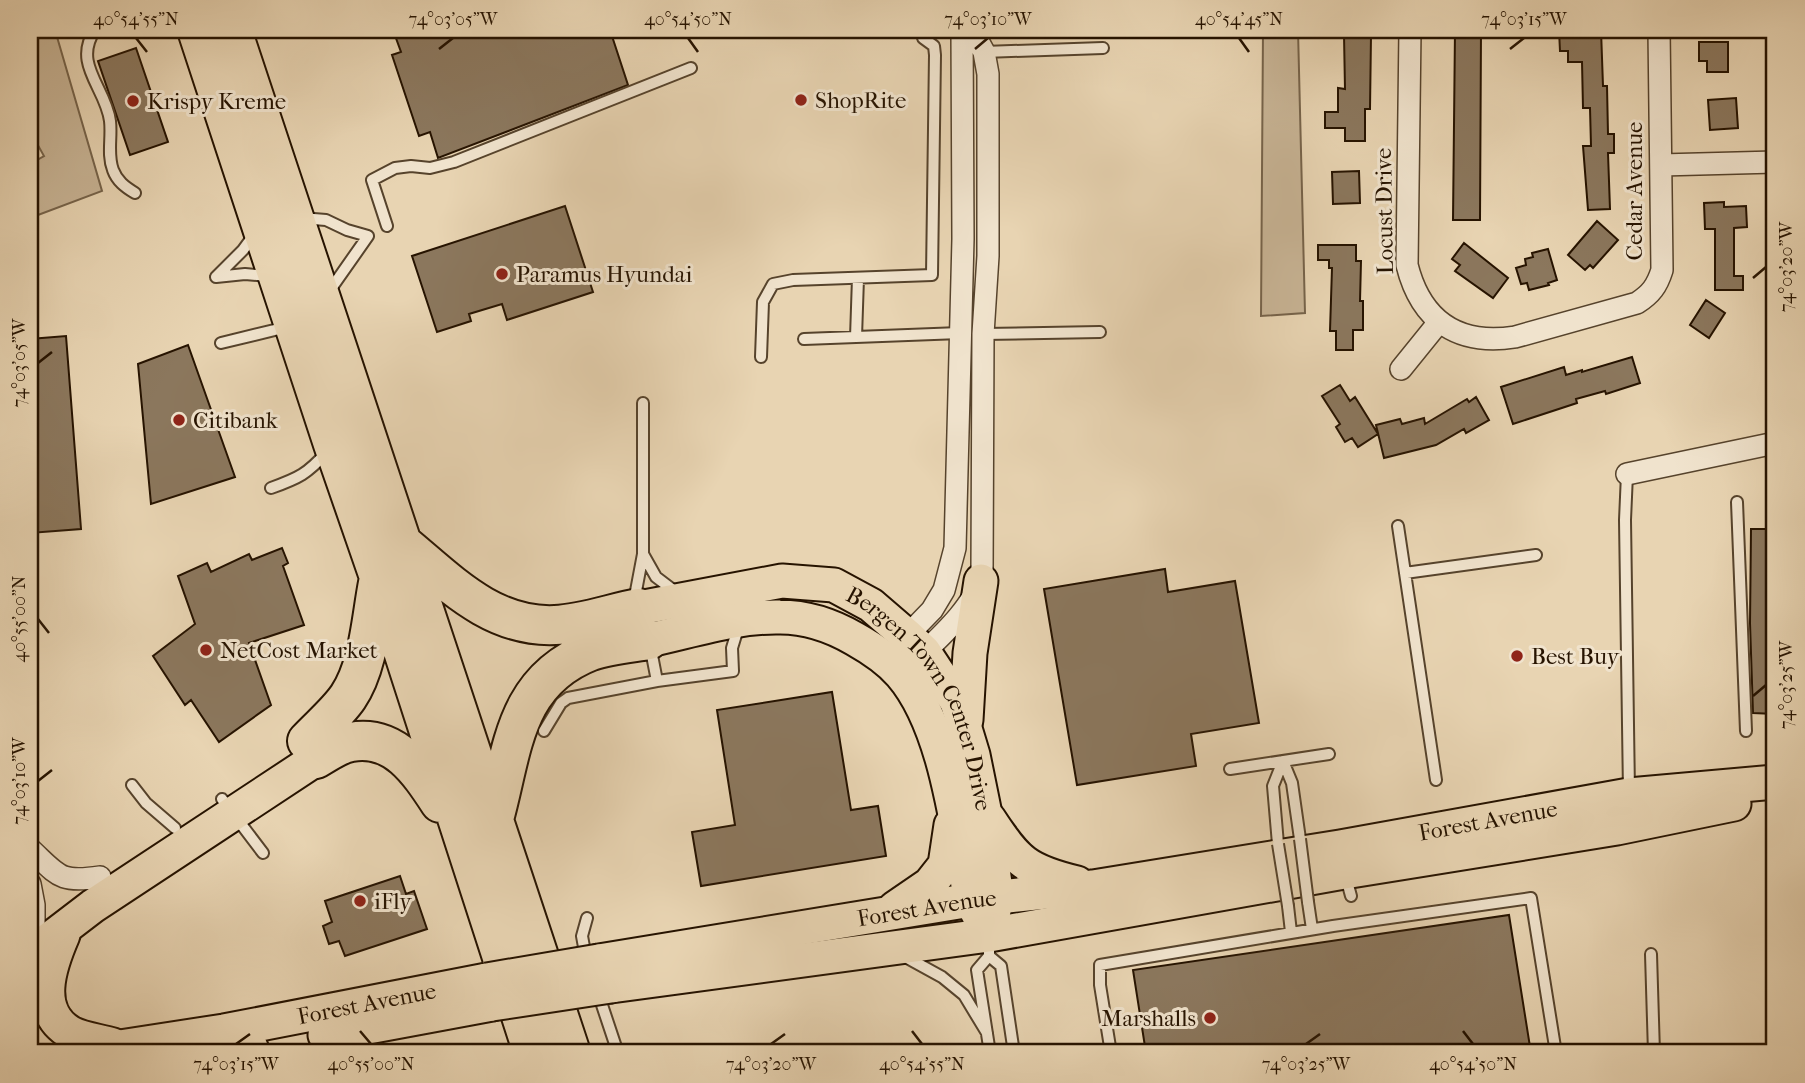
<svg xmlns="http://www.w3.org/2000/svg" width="1805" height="1083" viewBox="0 0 1805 1083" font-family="'IM FELL French Canon',serif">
  <rect width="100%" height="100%" fill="#e8d4b2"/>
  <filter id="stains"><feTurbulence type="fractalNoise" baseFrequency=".00286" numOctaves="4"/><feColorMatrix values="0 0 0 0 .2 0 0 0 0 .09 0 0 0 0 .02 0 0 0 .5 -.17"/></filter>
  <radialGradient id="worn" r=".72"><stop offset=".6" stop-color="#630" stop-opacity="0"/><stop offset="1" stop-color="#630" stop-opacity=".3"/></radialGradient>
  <!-- green -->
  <path fill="#c7b394" stroke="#76634a" stroke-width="2" d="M30,30h25l47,161 -72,27v-54l14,-8 -14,-25z
    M1263,30h35l7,283 -44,3z"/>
  <!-- building -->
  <path fill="#8b775d" stroke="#261300" stroke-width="2" d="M393,30h217l18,55 -190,73 -8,-26 -11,4 -27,-81 9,-3z
    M1455,30h26l-1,190h-27z
    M1559,30h42l2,56h4l1,48h6v19h-6l2,56 -22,1 -5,-64h8l-1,-38h-7l-1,-46h-14v-11h-8z
    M1344,35h27l-1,74h-5v32h-20v-13h-20v-16h13v-24l7,1z
    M1699,42h29v30h-21v-11h-8z
    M136,48l32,94 -38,13 -32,-94z
    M1736,98l2,30 -28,2 -2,-30z
    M1359,171l1,32 -27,1 -1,-32z
    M1724,202v5l22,-1 1,21 -13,1v48h9v14h-28v-61h-10l-1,-26z
    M565,206l28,86 -86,28 -5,-16 -33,10 2,7 -34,11 -25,-76z
    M1597,221l21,19 -25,28 -3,-3 -5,5 -17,-15z
    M1464,243l44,35 -15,20 -38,-27 5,-6 -8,-6z
    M1318,245h38v16h5l-1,40h3v29h-10v20h-17v-19h-6l2,-63h-3v-8h-11z
    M1548,249l9,31 -9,3 1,2 -20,5 -2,-7 -6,1 -5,-16 10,-3 -1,-6 8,-2 -1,-4z
    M1706,300l19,13 -16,25 -19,-13z
    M66,336l15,193 -51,4v-194z
    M188,345l47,132 -84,27 -13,-140z
    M1632,357l8,26 -34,11 -1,-3 -29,8 1,4 -64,21 -12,-37 63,-20 2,8 16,-5v2z
    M1340,385l10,16 5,-4 23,37 -20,13 -6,-9 -7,4 -9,-15 4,-3 -18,-28z
    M1476,397l13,23 -23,13 -2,-4 -28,16 -52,13 -8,-33 24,-6 2,5 22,-6 1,6 42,-25 2,3z
    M1751,529h24v185l-22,-1 -3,-90z
    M282,548l6,15 -5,3 21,59 -55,18 22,62 -52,37 -28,-42 -6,5 -32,-49 42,-32 -17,-48 29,-13 4,9 38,-18 3,6z
    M1165,569l3,23 67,-11 24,142 -68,11 5,32 -119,19 -33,-196z
    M832,692l19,118 27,-4 8,50 -185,30 -9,-54 43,-7 -18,-115z
    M400,876l6,18 8,-3 13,38 -82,27 -6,-15 -10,3 -6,-18 9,-4 -7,-21z
    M1509,915l22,138h-385l-13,-83z"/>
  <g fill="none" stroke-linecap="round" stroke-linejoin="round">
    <!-- lane casing -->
    <g stroke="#56432c" stroke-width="14">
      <path id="lane" d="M95,30c-23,34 11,58 15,91 2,16 -3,34 3,49 4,11 12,17 22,23
        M984,52l119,-4
        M301,218l25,2 21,10 21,6 -40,57
        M387,226l-15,-46 23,-12 16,-2 19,2 24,-6 237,-94
        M216,277l27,-27 11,-15
        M216,277l29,-3 23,2
        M983,334l117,-2
        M856,337l2,-59
        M804,339l156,-6
        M221,343l66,-16
        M761,357l2,-55 10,-18 20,-4 139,-5 3,-220 -1,-9 -11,-8
        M1627,474l-2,46 4,272
        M271,488c28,-10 36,-14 56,-36
        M1737,502l9,229
        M1398,526l38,254
        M643,554l13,23 21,16
        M1405,573l131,-18
        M638,602l-2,-11 7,-37v-151
        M650,645l7,36
        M544,731l17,-28 7,-5 89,-17 76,-10 -1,-23 7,-23
        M1283,761l9,22 8,56
        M1230,769l99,-15
        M132,785l14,18 29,25
        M222,799l41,54
        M1278,844l-5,-58 10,-25
        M1345,874l6,22
        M1308,902l4,27
        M1288,906l3,26
        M989,938v18l-12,14 13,83
        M1651,954l3,99
        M902,955l40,22 22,18 23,38
        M989,956l12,10 13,87
        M586,958l-4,-22 5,-18
        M598,993l20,60
        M840,1053h1
        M1111,1053l-11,-68v-20l233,-39 198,-28 25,155"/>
    </g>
    <!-- street casing -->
    <g stroke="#56432c" stroke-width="24">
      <path id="street" d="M1410,30l-3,235c14,56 51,81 108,72l122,-34c14,-9 20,-17 25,-33l-3,-240
        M1661,165l114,-3
        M1401,369l38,-47
        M1627,474l148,-31
        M900,643l32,-33 12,-20 11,-42 8,-309 -1,-209
        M915,661c23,-22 61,-55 67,-87l1,-240 5,-78v-182l-4,-22 -12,-22
        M30,849c29,27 29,34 70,28
        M30,884l4,21v20l8,20"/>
    </g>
    <!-- primary casing -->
    <g stroke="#261300" stroke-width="37">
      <g id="primary">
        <path id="s1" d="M639,608l143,-27 52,4 37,20 36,31 17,16 33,50 16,53 12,59 12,83 -5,22"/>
        <path d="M649,640c43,-9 87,-24 131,-23 28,0 51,8 75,22 16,9 34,21 46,35 46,53 56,158 70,226l11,21"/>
        <path d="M966,720l4,-67 11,-72"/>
        <path d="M989,819c28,43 38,52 88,64"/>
        <path d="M895,908l35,-24 15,-19 6,-40"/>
        <path d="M63,935c-13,30 -30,76 8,98 11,6 29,8 42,12"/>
        <path id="s2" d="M599,961l372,-61 122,-13 247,-40 289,-52 146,-13"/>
        <path d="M30,962l12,-17 51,-39 223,-147"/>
        <path d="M611,986l378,-51 355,-63 273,-44 117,-24"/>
        <path d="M325,1035l167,-31"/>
        <path id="s3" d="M81,1053l143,-22 263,-51"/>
      </g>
    </g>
    <!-- highway casing -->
    <g stroke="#261300" stroke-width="42">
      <path id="highway" d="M197,30l136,414 46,133 154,476
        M232,30l339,1023
        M403,544c45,37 88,84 152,81 27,-1 57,-12 84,-17
        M307,741c13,-14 30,-28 41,-44 21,-31 23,-78 30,-114
        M316,759c10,-6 23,-15 35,-17 44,-8 68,29 89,61
        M494,819c19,-68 19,-138 97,-168 18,-6 40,-8 58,-11
        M244,1053l5,-4"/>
    </g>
    <!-- lane -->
    <use href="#lane" stroke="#f0e3cd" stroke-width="10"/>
    <!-- street -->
    <use href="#street" stroke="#f0e3cd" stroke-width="21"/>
    <!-- primary -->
    <use href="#primary" stroke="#e8d4b2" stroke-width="33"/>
    <!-- highway -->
    <use href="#highway" stroke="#e8d4b2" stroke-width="38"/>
    <!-- lane-bridge casing -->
    <g stroke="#56432c" stroke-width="14" stroke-linecap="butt">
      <path id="lane-bridge" d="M1300,839l8,63
        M1278,844l10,62"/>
    </g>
    <!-- primary-bridge casing -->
    <g stroke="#261300" stroke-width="37" stroke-linecap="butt">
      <path id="primary-bridge" d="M487,980l112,-19
        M492,1004l119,-18"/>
    </g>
    <!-- lane-bridge -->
    <use href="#lane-bridge" stroke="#f0e3cd" stroke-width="10"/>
    <!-- primary-bridge -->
    <use href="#primary-bridge" stroke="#e8d4b2" stroke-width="33"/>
  </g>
  <!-- ticks -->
  <path fill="none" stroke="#261300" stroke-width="2.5" d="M136,38l11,14M688,38l10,14M1239,38l10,14M439,49l14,-11M975,49l13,-11M1510,49l14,-11M1753,278l13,-11M38,363l14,-11M38,619l11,14M1753,696l13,-11M38,781l14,-11M360,1031l11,13M912,1031l10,13M1463,1031l10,13M236,1044l14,-10M771,1044l14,-10M1306,1044l14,-10"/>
  <!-- markers -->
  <g fill="#8f2418" stroke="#f0e3cd" stroke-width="2.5">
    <circle cx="801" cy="100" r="7"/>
    <circle cx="133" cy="101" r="7"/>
    <circle cx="502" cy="274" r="7"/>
    <circle cx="179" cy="420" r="7"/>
    <circle cx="206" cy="650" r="7"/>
    <circle cx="1517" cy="656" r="7"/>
    <circle cx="360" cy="901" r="7"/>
    <circle cx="1210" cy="1018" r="7"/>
  </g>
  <g text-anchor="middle" stroke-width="6" stroke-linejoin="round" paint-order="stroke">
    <!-- poi labels -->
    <g font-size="23" fill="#261300" stroke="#f0e3cd" text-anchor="start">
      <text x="815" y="108">ShopRite</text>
      <text x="147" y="109">Krispy Kreme</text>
      <text x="516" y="282">Paramus Hyundai</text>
      <text x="193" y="428">Citibank</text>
      <text x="220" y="658">NetCost Market</text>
      <text x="1531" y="664">Best Buy</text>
      <text x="374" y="909">iFly</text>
      <text x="1196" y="1026" text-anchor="end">Marshalls</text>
    </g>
    <!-- street labels -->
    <g font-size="23" fill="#261300" stroke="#f0e3cd">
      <text transform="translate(1634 191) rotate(-90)" y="8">Cedar Avenue</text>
      <text transform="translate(1384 211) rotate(-91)" y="8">Locust Drive</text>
      <text dy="8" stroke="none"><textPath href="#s1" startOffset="348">Bergen Town Center Drive</textPath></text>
      <text dy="8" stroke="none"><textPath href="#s2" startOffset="900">Forest Avenue</textPath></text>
      <text dy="8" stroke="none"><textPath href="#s2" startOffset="332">Forest Avenue</textPath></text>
      <text dy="8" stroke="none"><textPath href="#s3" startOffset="290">Forest Avenue</textPath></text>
    </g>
  </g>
  <!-- margin -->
  <rect width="1805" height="1083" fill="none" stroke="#e8d4b2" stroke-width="77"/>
  <rect x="38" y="38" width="1728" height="1006" fill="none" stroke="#261300" stroke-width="2.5"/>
  <g font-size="18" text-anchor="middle" fill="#261300">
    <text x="136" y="25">40°54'55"N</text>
    <text x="453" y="25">74°03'05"W</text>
    <text x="688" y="25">40°54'50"N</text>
    <text x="988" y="25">74°03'10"W</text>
    <text x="1239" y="25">40°54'45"N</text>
    <text x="1524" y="25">74°03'15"W</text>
    <text transform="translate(1786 267) rotate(-90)" y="6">74°03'20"W</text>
    <text transform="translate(19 363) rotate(-90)" y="6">74°03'05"W</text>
    <text transform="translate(19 619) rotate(-90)" y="6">40°55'00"N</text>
    <text transform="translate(1786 685) rotate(-90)" y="6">74°03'25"W</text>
    <text transform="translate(19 781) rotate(-90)" y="6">74°03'10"W</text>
    <text x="236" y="1070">74°03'15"W</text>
    <text x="371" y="1070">40°55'00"N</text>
    <text x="771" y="1070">74°03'20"W</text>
    <text x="922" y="1070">40°54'55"N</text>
    <text x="1306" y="1070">74°03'25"W</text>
    <text x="1473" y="1070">40°54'50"N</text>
  </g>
  <rect width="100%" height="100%" filter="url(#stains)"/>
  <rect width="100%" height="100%" fill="url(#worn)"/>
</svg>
